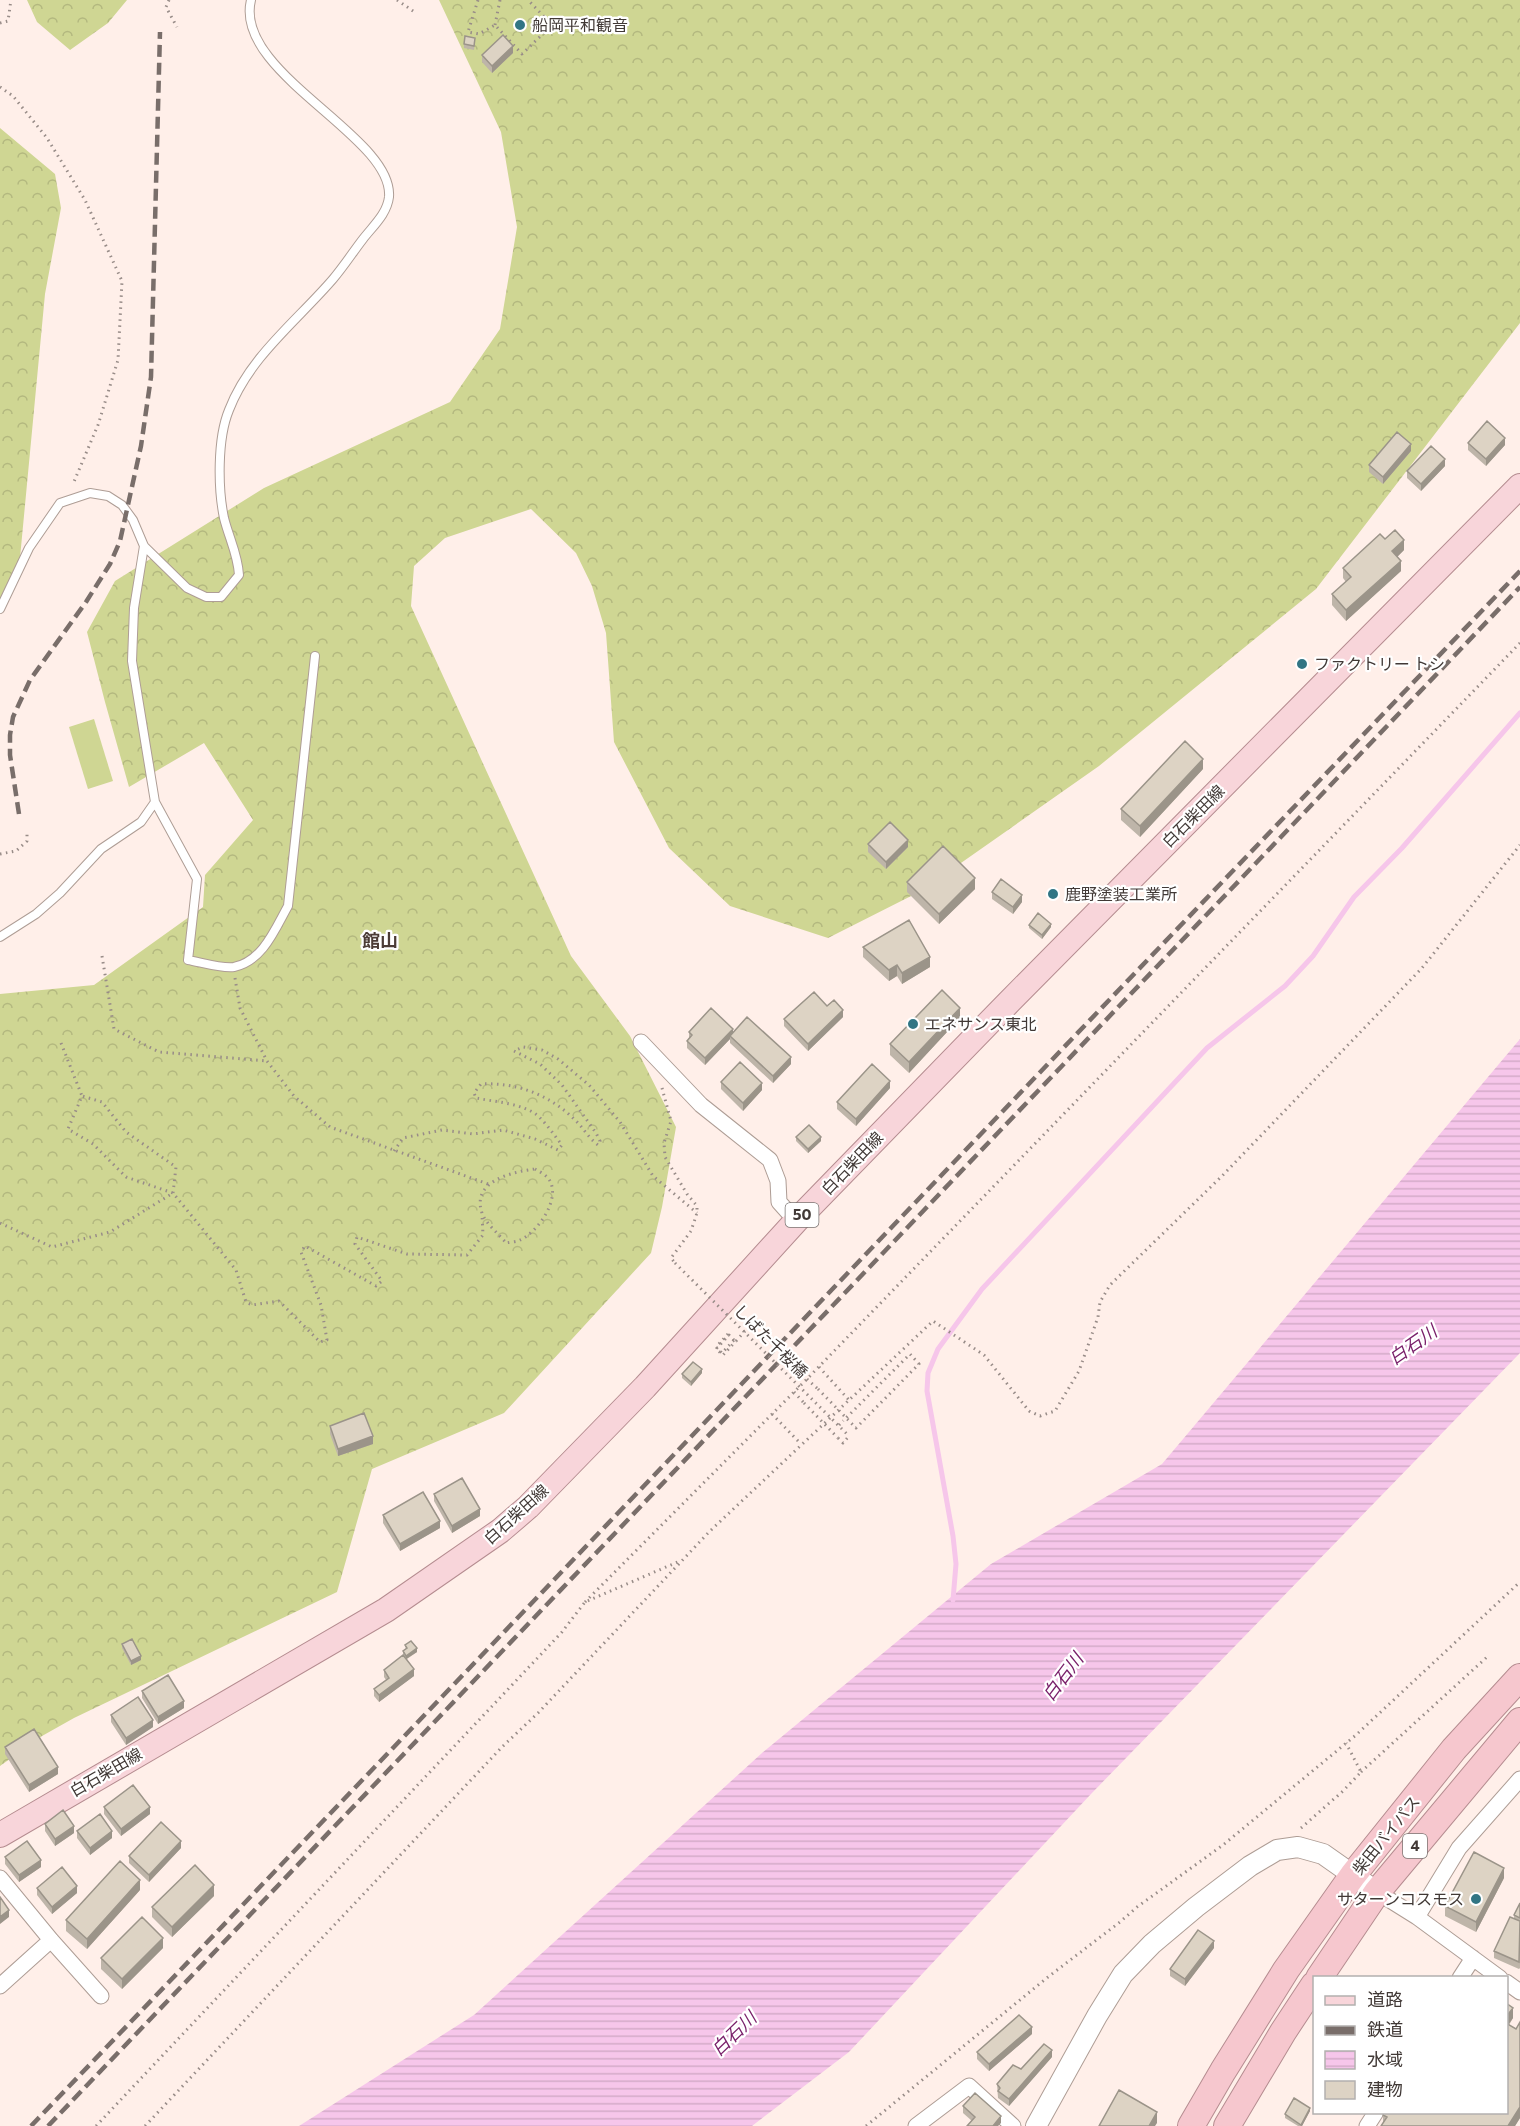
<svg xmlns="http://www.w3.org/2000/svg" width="1520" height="2126" viewBox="0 0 1520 2126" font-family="Commissioner,'Noto Sans JP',sans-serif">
  <defs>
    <pattern id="forest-crowns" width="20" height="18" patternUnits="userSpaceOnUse" patternTransform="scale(1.5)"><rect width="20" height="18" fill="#cfd693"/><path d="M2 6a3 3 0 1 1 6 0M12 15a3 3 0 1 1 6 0" fill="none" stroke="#b3b87f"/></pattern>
    <pattern id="water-rules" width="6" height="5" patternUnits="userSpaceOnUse" patternTransform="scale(1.5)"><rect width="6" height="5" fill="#f6c6ea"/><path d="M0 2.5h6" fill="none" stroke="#d4abc9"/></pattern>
  </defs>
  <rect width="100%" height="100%" fill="#ffefe9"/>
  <!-- forest -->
  <path fill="url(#forest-crowns)" d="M27,0h100l-19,23 -38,27 -33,-28z
    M439,0h1081v323l-204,266 -217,177 -178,125 -93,47 -98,-32 -61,-58 -55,-106 -8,-109 -14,-47 -16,-33 -45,-44 -86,29 -31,28 -3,40 160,350 59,80 46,91 -14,80 -11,46 -147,160 -132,56 -35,123 -263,126 -32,18 -42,30v-772l94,-9 109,-78 2,-32 48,-55 -49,-77 -75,44 -24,-85 -18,-70 28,-51 149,-93 186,-86 50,-73 17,-102 -16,-95z
    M0,128l55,46 6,34 -16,86 -27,285 -18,33z"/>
  <!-- pitch -->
  <path fill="#cfd693" d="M94,719l19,62 -25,8 -19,-62z"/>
  <!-- water -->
  <path fill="url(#water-rules)" d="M1520,1039v314l-429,441 -242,258 -97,74h-453l175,-111 288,-262 229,-189 171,-100z"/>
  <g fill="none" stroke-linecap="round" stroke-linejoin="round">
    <!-- stream -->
    <path stroke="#f6c6ea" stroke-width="5" d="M953,1600l3,-36 -3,-28 -26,-145 1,-18 10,-24 44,-60 225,-241 78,-62 28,-30 41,-59 48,-49 118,-135"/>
    <!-- service casing -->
    <g stroke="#ae9d95" stroke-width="10">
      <path id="service" d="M0,609l29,-61 31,-45 30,-10 18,3 14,9 11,15 11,26 43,42 19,9h15l18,-22c-1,-20 -10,-37 -15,-57 -6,-29 -7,-79 5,-108 21,-54 68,-89 104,-131 11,-13 20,-27 30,-40 10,-13 24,-25 26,-42 5,-61 -156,-124 -138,-197
        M155,802l42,77 -9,81c12,2 35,9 46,7 29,-6 41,-38 54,-61l27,-250
        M0,937l36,-23 24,-21 41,-44 40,-27 14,-20 -23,-141 2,-53 10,-62"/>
    </g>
    <!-- minor casing -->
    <g stroke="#ae9d95" stroke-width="17">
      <path id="minor" d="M641,1042l60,63 69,55 8,21 1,21 17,19
        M0,1878l51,62 50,56
        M1377,1892l40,25 83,61
        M1417,1917l42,-69 61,-69
        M1460,1978l13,-20
        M1506,1982l14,10
        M0,1986l51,-46
        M916,2126l53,-40 44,40
        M1367,2126l9,-14"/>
    </g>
    <!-- tertiary casing -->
    <g stroke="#ae9d95" stroke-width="22">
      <path id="tertiary" d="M1036,2126l61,-110 26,-42 29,-30 44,-37 54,-41 27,-16 21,-3 25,7 54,38"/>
    </g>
    <!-- primary casing -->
    <g stroke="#b58c90" stroke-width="26">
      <path id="primary" d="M0,1835l386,-225 114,-79 28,-24 117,-120 151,-166 213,-219 511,-516"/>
    </g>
    <!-- trunk casing -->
    <g stroke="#b58c90" stroke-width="28">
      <path id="trunk" d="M1319,1978l58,-86 143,-171
        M1191,2126l32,-55 63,-101 67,-95 101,-126 66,-72
        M1227,2126l56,-94 31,-47"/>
    </g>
    <!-- path -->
    <path stroke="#988c88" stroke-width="3" stroke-dasharray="1.5 4.5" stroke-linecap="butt" d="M169,0l-3,7 11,20
      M397,0l19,13
      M478,0l-10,32 11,2 16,-9 27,29 30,-29 -24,-25
      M0,23l8,-2 3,-21
      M495,25l5,-25
      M0,87l13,9 34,42 38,62 37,81 -4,79 -20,65 -25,59
      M0,854l16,-3 11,-10v-10
      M102,956l12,73 45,23 108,9
      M235,978l5,30 27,53 27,35 36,31 158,57
      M61,1043l21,53
      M662,1088l9,33 -7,22 1,14 22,37 10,12v7l-6,18 -20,27 4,5
      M394,1151l9,-13 39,-8 31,4 30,-4 32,9 23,11 4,-5c-8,-10 -15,-21 -25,-30 -16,-12 -42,-13 -61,-17l-2,-5 7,-9c37,-2 72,12 98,40 6,7 11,15 19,21l2,-4 -4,-8 -34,-48 -22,-21 -26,-13 9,-4 19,3 16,9 31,26 31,37 33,54 44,37
      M535,1169c5,3 12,6 15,12 10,19 -12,51 -30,59 -4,2 -10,2 -14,3 -7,-9 -21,-20 -24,-30 -11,-32 30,-41 53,-44z
      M173,1193l3,-26 -50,-35 -24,-30 -20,-6 -14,33 25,15 33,33 47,16 63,77 10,32 6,3 27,-4 41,41 7,-2 -6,-35 -20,-53 4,-6 71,40 6,-5 -27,-37 2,-7 50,17 60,1 16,-20 -1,-21
      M0,1223l52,24 58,-15 63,-39
      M728,1334l-12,13 6,6 12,-13
      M736,1341l9,-10
      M819,1367l30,33
      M807,1379l11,10
      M794,1392l10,11
      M772,1414l29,30
      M839,1425l4,-4
      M838,1438l5,5 6,-7
      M585,1602l222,-223 713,-736
      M1361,1772l126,-115
      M1301,1828l42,-37 18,-19 -15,-29
      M96,2126l466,-494 23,-30 95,-41
      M145,2126l357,-379 36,-34 172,-182 223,-210 51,34 45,56 11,5 15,-5 24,-40 19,-54 2,-15 10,-17 112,-109 200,-208 98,-123
      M866,2126l182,-149 72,-55 17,-15 86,-62 133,-110 164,-153"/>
    <!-- service -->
    <use href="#service" stroke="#fff" stroke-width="8"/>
    <!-- minor -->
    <use href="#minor" stroke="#fff" stroke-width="15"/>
    <!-- tertiary -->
    <use href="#tertiary" stroke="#fff" stroke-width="20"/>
    <!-- primary -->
    <use href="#primary" stroke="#f8d5da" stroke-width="24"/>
    <!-- trunk -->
    <use href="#trunk" stroke="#f6c7ce" stroke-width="26"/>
    <!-- rail -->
    <path stroke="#796e6a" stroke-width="4.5" stroke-dasharray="12 6" stroke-linecap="butt" d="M19,814l-9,-59v-20l3,-18 17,-37 56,-78 24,-38 10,-23 21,-95 10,-69 9,-345
      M31,2126l1489,-1555
      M48,2126l1472,-1539"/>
    <!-- path-bridge -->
    <path stroke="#988c88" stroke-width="3" stroke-dasharray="1.5 4.5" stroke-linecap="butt" d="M675,1263l174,173
      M734,1340l-5,-5 -13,14 7,6 13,-14
      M818,1389l38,39 63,-64 -9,-10 -67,67
      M804,1403l34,35"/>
  </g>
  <!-- wall -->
  <path fill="#beb5a9" d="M475,42l-1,8 -10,-2v-4z
    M513,53l-21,20 -10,-11v-7z
    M1468,443l37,2 -19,21 -18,-16z
    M1411,451l-28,33 -14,-12v-7z
    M1445,466l-24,25 -14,-13v-7z
    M1385,539l19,11 -7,7 4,14 -55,50 -14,-16v-11l14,-12 -3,-4v-10z
    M1203,769l-63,68 -19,-17v-11z
    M868,844l40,3 -22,22 -18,-17z
    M907,882l68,7 -36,35 -32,-32z
    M992,892l30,10 -9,12 -21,-15z
    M1029,925l22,2 -9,12 -13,-11z
    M863,947l67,20 -28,17 -5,-8 -8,5 -26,-24z
    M827,1006l16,11 -35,34 -24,-25v-7z
    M960,1018l-51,55 -19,-18v-11z
    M689,1032l44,1 58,31 -18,19 -43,-40v-4l-25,26 -18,-17v-7l2,-3z
    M721,1082l41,8 -19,21 -22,-22z
    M890,1088l-34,38 -19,-17v-7z
    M796,1137l25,4 -13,12 -12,-12z
    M702,1373l-11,13 -9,-8v-4z
    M330,1426l43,18 -35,12 -8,-22z
    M434,1494l46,22 -28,17 -18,-32z
    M383,1515l57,13 -40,23 -17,-28z
    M122,1644l19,16 -10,5 -9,-17z
    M405,1645l12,7 -10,7 7,17 -35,26 -5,-6v-7l12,-9 -2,-3v-7l19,-15v-4l3,-2z
    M142,1691l42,17 -26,16 -16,-26z
    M111,1715l42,12 -27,18 -15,-23z
    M5,1747l53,27 -29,18 -24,-38z
    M104,1807l46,7 -29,22 -17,-22z
    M45,1824l29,9 -19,13 -10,-15z
    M77,1831l35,7 -22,17 -13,-17z
    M181,1848l-32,34 -20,-19v-7z
    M5,1857l36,10 -22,15 -14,-18z
    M1504,1878l-28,54 -31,-16v-10z
    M37,1888l40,5 -25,21 -15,-19z
    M140,1890l-53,59 -21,-18v-11z
    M214,1896l-42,41 -20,-20v-10z
    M1520,1903v65l-1,1 -25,-11v-7l20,-33v-3z
    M163,1948l-41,41 -21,-20v-11z
    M1214,1948l-29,38 -15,-10v-7z
    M1506,2003l7,15 -4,7 7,4 4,-7v96l-5,8 -132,-3v-8z
    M1032,2034l-43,37 -12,-12v-7z
    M1052,2057l-43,49 -11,-8 -1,-14 24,-15z
    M963,2106l38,17 -29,-2 -9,-8z
    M1310,2111l-8,15h-4l-13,-8v-4z"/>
  <!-- shaded-wall -->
  <path fill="#9b9489" d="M513,46v7l-21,20v-7z
    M1505,438v7l-19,21v-7z
    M1411,444v7l-28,33v-7z
    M1445,459v7l-24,25v-7z
    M1404,540v10l-12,12v-11z
    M1401,561v10l-55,50v-11z
    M1203,759v10l-63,68v-11z
    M908,840v7l-22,22v-7z
    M975,878v11l-36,35v-10z
    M1022,895v7l-9,12v-7z
    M1051,924v3l-9,12v-4z
    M930,957v10l-28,17v-11z
    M897,965v11l-8,5v-11z
    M960,1008v10l-51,55v-11z
    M843,1010v7l-35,34v-7z
    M733,1029v7h-3v3l-25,26v-7z
    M791,1057v7l-18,19v-7z
    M890,1081v7l-34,38v-7z
    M762,1083v7l-19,21v-8z
    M821,1137v4l-13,12v-4z
    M702,1369v4l-11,13v-4z
    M373,1436v8l-35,12v-7z
    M480,1509v7l-28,17v-7z
    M440,1521v7l-40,23v-7z
    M417,1648v4l-11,7v-3z
    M141,1656v4l-10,5v-4z
    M414,1669v7l-35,26v-7z
    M184,1701v7l-26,16v-7z
    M153,1720v7l-27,18v-7z
    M58,1767v7l-29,18v-7z
    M150,1807v7l-29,22v-7z
    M74,1826v7l-19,13v-7z
    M112,1831v7l-22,17v-7z
    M181,1841v7l-32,34v-7z
    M41,1860v7l-22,15v-7z
    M1504,1868v10l-28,54v-10z
    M140,1880v10l-53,59v-10z
    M214,1885v11l-42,41v-10z
    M77,1886v7l-25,21v-7z
    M9,1910v7l-9,7v-7z
    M163,1938v10l-41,41v-10z
    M1214,1941v7l-29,38v-7z
    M1513,2008v10l-7,10v-11z
    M1032,2027v7l-43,37v-7z
    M1052,2050v7l-43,49v-7z
    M1520,2107v11l-5,8h-7z
    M1310,2108v3l-8,15h-1z
    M1157,2112v11l-2,3h-6z
    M1001,2116v7l-3,3h-5z"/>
  <!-- building -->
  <path fill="#ddd3c4" stroke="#9b9489" stroke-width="1.5" d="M503,35l10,11 -21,20 -10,-11z
    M465,36l10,2 -1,8 -10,-2z
    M1487,421l18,17 -19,21 -18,-16z
    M1397,432l14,12 -28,33 -14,-12z
    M1431,446l14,13 -24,25 -14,-13z
    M1395,530l9,10 -12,11 9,10 -55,49 -14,-16 19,-17 -8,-9 37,-34 5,5z
    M1185,741l18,18 -63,67 -19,-17z
    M890,822l18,18 -22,22 -18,-18z
    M943,846l32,32 -36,36 -32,-32z
    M1001,879l21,16 -9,12 -21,-15z
    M1038,913l13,11 -9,11 -13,-10z
    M909,920l21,37 -28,16 -5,-8 -8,5 -26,-23z
    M942,990l18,18 -51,54 -19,-18z
    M814,992l13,14 7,-6 9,10 -35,34 -24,-25z
    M711,1008l22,21 -28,29 -18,-17 5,-6 -3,-3z
    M747,1017l44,40 -18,19 -43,-40z
    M740,1062l22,21 -19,20 -22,-21z
    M872,1064l18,17 -34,38 -19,-17z
    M809,1125l12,12 -13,12 -12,-12z
    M693,1362l9,7 -11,13 -9,-8z
    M364,1413l9,23 -35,13 -8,-23z
    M462,1478l18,31 -28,17 -18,-32z
    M423,1492l17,29 -40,23 -17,-29z
    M132,1639l9,17 -10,5 -9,-17z
    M411,1641l6,7 -11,8 -3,-5 4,-3 -2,-3z
    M403,1655l11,14 -35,26 -5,-6 15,-11 -5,-8z
    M168,1675l16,26 -26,16 -16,-26z
    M138,1697l15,23 -27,18 -15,-23z
    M34,1729l24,38 -29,18 -24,-38z
    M133,1785l17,22 -29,22 -17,-22z
    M63,1810l11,16 -19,13 -10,-15z
    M100,1814l12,17 -22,17 -13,-17z
    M161,1822l20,19 -32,34 -20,-19z
    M27,1841l14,19 -22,15 -14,-18z
    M1474,1852l30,16 -28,54 -31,-16z
    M120,1861l20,19 -53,59 -21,-19z
    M195,1865l19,20 -42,42 -20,-20z
    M62,1867l15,19 -25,21 -15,-19z
    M0,1897l9,13 -9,7z
    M1520,1903v15l-6,-3z
    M142,1917l21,21 -41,41 -21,-21z
    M1510,1917l10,4 -1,41 -25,-11z
    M1198,1930l16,11 -29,38 -15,-10z
    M1506,2003l7,5 -7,9z
    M1019,2015l13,12 -43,37 -12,-12z
    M1520,2022v85l-12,19h-127l6,-9 -4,-2 1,-3h122v-89l10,6z
    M1044,2044l8,6 -43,49 -11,-8 2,-3 -3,-4 16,-19 8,4z
    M1119,2090l38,22 -8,14h-50z
    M975,2093l26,23 -8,10h-26l8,-9 -12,-11z
    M1294,2098l16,10 -9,17 -16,-11z"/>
  <!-- markers -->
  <g fill="#317584" stroke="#fff" stroke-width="2">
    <circle cx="520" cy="25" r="6"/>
    <circle cx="1302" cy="664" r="6"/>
    <circle cx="1053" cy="894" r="6"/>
    <circle cx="913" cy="1024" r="6"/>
    <circle cx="1476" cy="1899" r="6"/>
  </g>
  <g text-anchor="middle" stroke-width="4.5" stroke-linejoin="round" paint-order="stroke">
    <!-- shield labels -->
    <g fill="#fff" stroke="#7a7472" stroke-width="1.5">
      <rect x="785.5" y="1203" width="33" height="24" rx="4.5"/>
      <rect x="1403" y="1834" width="24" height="24" rx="4.5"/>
    </g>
    <g font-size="15" font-weight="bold" fill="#413936">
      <text x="802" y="1220">50</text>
      <text x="1415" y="1851">4</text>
    </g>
    <!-- poi labels -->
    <g font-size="16" fill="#413936" stroke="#fff" text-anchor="start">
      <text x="532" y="31">船岡平和観音</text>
      <text x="1314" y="670">ファクトリー トシ</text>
      <text x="1065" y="900">鹿野塗装工業所</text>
      <text x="925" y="1030">エネサンス東北</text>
      <text x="1464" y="1905" text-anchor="end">サターンコスモス</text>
    </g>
    <!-- street labels -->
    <g font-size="16" fill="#413936" stroke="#fff">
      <text transform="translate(1193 816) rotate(-45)" y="6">白石柴田線</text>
      <text transform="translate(852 1163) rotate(-46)" y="6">白石柴田線</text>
      <text transform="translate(771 1341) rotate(45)" y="6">しばた千桜橋</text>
      <text transform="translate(516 1514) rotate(-42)" y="6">白石柴田線</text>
      <text transform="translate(106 1772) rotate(-30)" y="6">白石柴田線</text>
      <text transform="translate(1386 1835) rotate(-51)" y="6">柴田バイパス</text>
    </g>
    <!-- neighbourhood labels -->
    <g font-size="18" font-weight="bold" fill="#4b3c36" stroke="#fff">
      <text x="380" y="947">館山</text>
    </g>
    <!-- water labels -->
    <g font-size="18" font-style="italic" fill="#781e69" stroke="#fff">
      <text transform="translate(1413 1345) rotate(-35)" y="6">白石川</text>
      <text transform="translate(1063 1677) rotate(-53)" y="6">白石川</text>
      <text transform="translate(734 2034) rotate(-44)" y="6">白石川</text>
    </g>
  </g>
  <!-- legend -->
  <rect x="1313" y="1976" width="195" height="138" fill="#ffffff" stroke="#b3b0af" stroke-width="1.5"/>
  <rect x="1325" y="1996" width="30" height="9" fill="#f8d5da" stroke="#b3b0af" stroke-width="1.5"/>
  <text x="1367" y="2006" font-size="18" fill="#413936">道路</text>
  <rect x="1325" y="2026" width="30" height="9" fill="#796e6a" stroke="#b3b0af" stroke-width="1.5"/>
  <text x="1367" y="2036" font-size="18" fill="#413936">鉄道</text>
  <rect x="1325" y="2051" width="30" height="18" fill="url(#water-rules)" stroke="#b3b0af" stroke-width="1.5"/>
  <text x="1367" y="2066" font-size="18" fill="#413936">水域</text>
  <rect x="1325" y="2081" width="30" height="18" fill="#ddd3c4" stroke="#b3b0af" stroke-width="1.5"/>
  <text x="1367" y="2096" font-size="18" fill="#413936">建物</text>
</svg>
